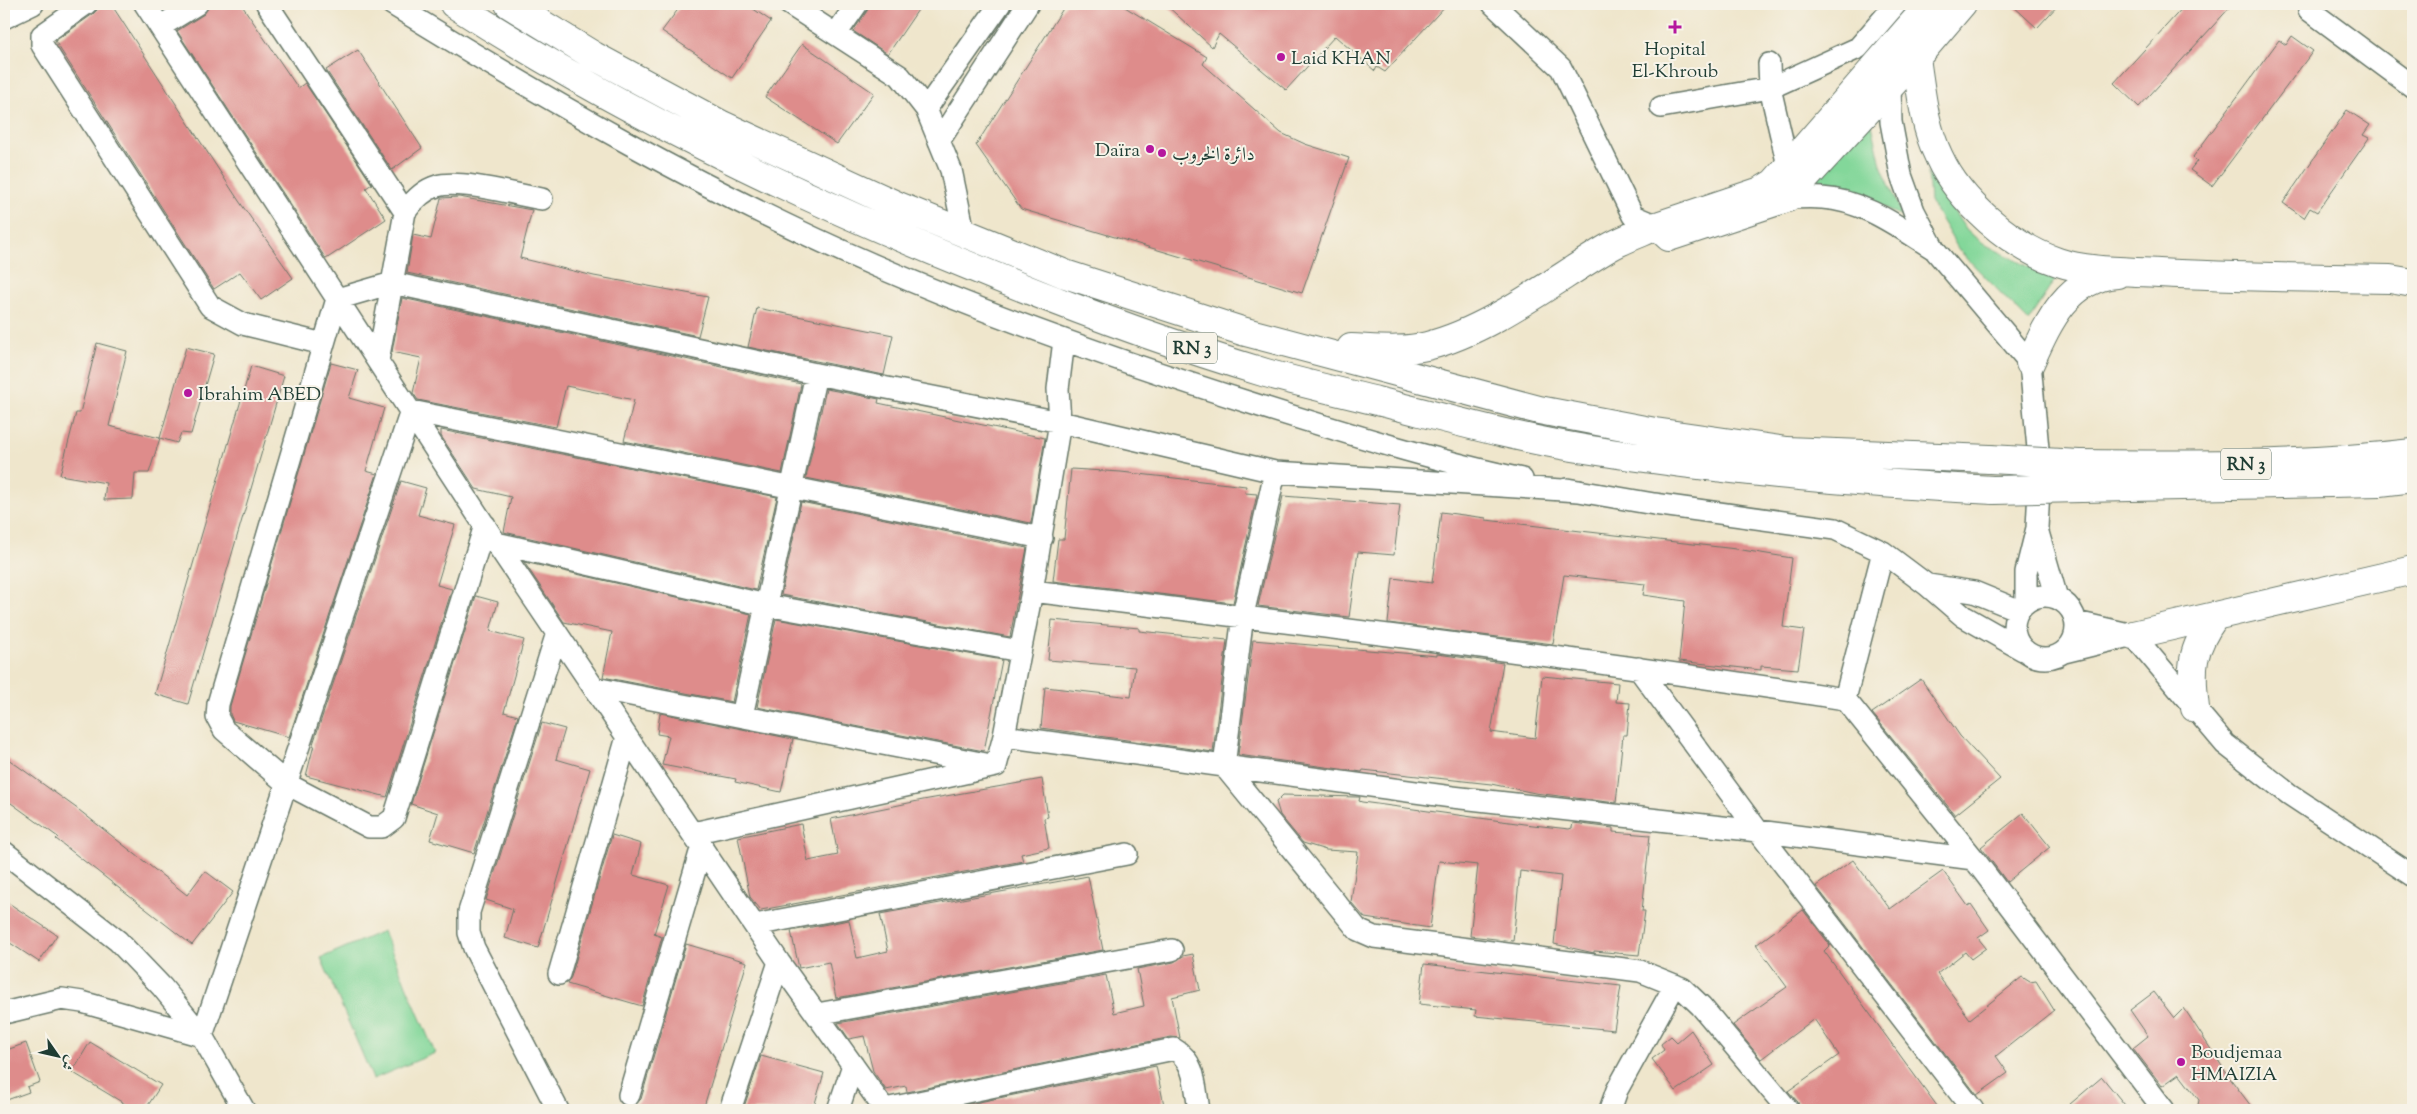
<svg xmlns="http://www.w3.org/2000/svg" width="2417" height="1114" viewBox="0 0 2417 1114" font-family="'Sorts Mill Goudy',Amiri,serif">
  <rect width="100%" height="100%" fill="#f7f3e8"/>
  <filter id="ink" filterUnits="userSpaceOnUse"><feTurbulence type="fractalNoise" baseFrequency=".02" numOctaves="2"/><feDisplacementMap in="SourceGraphic" scale="10" xChannelSelector="R" yChannelSelector="G"/><feConvolveMatrix kernelMatrix="1 2 1 2 8 2 1 2 1" color-interpolation-filters="sRGB"/></filter>
  <filter id="wash" filterUnits="userSpaceOnUse"><feTurbulence type="fractalNoise" baseFrequency=".0096" numOctaves="4" result="noise"/><feDisplacementMap in="SourceGraphic" scale="20" xChannelSelector="R" yChannelSelector="G"/><feGaussianBlur stdDeviation="1.12" result="paint"/><feColorMatrix in="noise" values="0 0 0 0 0 0 0 0 0 0 0 0 0 0 0 0 0 1.4 0 .05"/><feComposite in="paint" operator="in"/></filter>
  <g filter="url(#wash)">
    <rect width="100%" height="100%" fill="#efe6cc"/>
    <!-- green -->
    <path fill="#83d79a" stroke="#518a67" d="M1870,116l11,49 22,52 -48,-25 -41,-13z
      M1928,173l39,58 19,14 69,35 -27,41 -69,-71 -29,-49z
      M383,931l52,122 -62,26 -52,-121z"/>
    <g id="blocks">
      <!-- building -->
      <path fill="#de8c8b" d="M103,4h8l128,197 54,77 -32,22 -21,-28 -26,17 -159,-248 38,-27z
        M210,4h31l57,84 7,-5 67,101 -6,4 20,31 -60,40 -149,-228 27,-17z
        M682,4h64l25,17 -39,57 -70,-47z
        M869,4h53l-34,50 -35,-23 14,-20z
        M1066,4h54l87,53 -4,7 78,69 24,11 44,14 -47,135 -281,-84 -45,-64z
        M1165,4h282l-62,68 -8,-5 -2,4 -40,-35 -49,54 -67,-56 -7,13z
        M2011,4h48l-22,24z
        M2186,4h47l-94,103 -25,-24z
        M2292,36l21,15 -101,135 -22,-16 7,-9 -4,-4 86,-117 7,5z
        M802,44l72,49 -37,51 -72,-47z
        M358,50l64,98 -30,22 -66,-100z
        M2347,110l23,15 -7,10 6,3 -52,74 -7,-4 -6,10 -21,-15z
        M459,197l73,13 -12,48 74,18 114,21 -10,39 -291,-63 6,-38 18,4 10,-41z
        M402,298l399,86 -19,89 -158,-32 10,-41 -68,-14 -10,41 -138,-27 -5,-7 8,-35 -29,-6z
        M757,308l136,27 -9,40 -136,-28z
        M97,343l30,8 -18,75 51,12 -11,35h-14l-2,26 -29,1 2,-17 -46,-8 16,-62h4z
        M186,347l28,7 -23,80 -10,-1 -4,10 -17,-5z
        M331,363l27,7 -9,28 35,10 -18,63 11,3 -88,263 -56,-16 -3,-7v-8z
        M251,366l33,10 -96,328 -33,-10z
        M826,389l53,10 -1,4 167,35 -14,85 -225,-45z
        M441,430l336,67 -21,93 -252,-58 7,-35 -35,-8 -35,-53z
        M1071,469l50,3 125,14 -1,7 12,1 -24,109 -180,-22 5,-42h6z
        M401,481l25,7 -8,27 37,10 -18,60 15,4 -65,208 -81,-21 8,-31 -1,-1z
        M1283,496l117,9 -6,50 -36,-3 -9,65 -91,-11z
        M801,502l226,46 -17,89 -229,-42z
        M1441,512l45,6v2l250,29 56,9 -9,69 21,3 -6,39 -37,-3v4l-82,-9 6,-60 -42,-6 2,-11 -81,-9 -11,69 -165,-21 5,-45 39,5z
        M524,562l227,52 -19,88 -129,-25 9,-45 -48,-10z
        M476,596l22,6 -8,29 34,9 -20,72 14,4 -44,137 -44,-13 8,-27 -27,-9z
        M776,619l226,41 -18,91 -227,-44z
        M1052,620l87,8v3l88,9 -14,112 -172,-24 4,-41 86,10 4,-30 -87,-7z
        M1253,640l184,16v-2l66,9 -12,69 44,6 7,-62 76,7 -2,19 14,1 -3,32h-4l-7,68 -81,-10 -44,-9 -128,-14 -1,2 -124,-17z
        M1921,679l39,57 40,43 -45,36 -83,-102z
        M660,713l133,26 -12,53 -46,-10 1,-3 -74,-14 7,-29 -12,-2z
        M542,723l23,6 -9,30 34,10 -52,179 -33,-10 8,-29 -27,-9z
        M4,756l75,54 108,85 18,-24 28,21 -41,53 -136,-106 2,-2 -54,-39z
        M1042,779l6,38 -4,1 5,30 -28,6 2,7 -262,49 -11,-13 -12,-60 63,-13 7,37 30,-6 -7,-36 92,-19z
        M1283,795l74,2h3l-1,4 3,1 162,22 45,5 3,-1 1,-5 40,5v4l37,3 -8,76h3l-6,44 -45,-4v2l-40,-9 7,-68 -41,-5 -7,70 -43,-5 8,-71 -39,-4 -9,67 -65,-10 -14,-16 7,-50 -32,-2 -23,-7 -23,-28 -4,-13z
        M2023,813l27,34 -43,35 -26,-35z
        M612,835l29,9 -8,31 36,10 -15,49 8,3 -20,69 -75,-22 4,-7z
        M1853,860l37,49 53,-38 25,35 3,-2 18,26 -11,8 8,10 -15,11 -6,-7 -28,22 33,45 52,-42 8,5 6,-1 18,29 -58,46 12,17 -31,22 -161,-209z
        M1088,876l15,74 -267,48 -7,-36 -30,6 -8,-37 58,-11 8,38 31,-7 -8,-37z
        M4,900l53,35 -18,27 -35,-23z
        M1803,910l27,35 -6,6 116,159h-140l-2,-8 -10,-11 51,-36 -25,-36 -53,40 -28,-34 54,-38 -31,-42z
        M686,944l61,18 -44,148h-73l11,-11z
        M1193,954l7,36 -28,7 8,41 -9,-1 -264,55 -1,-6 -20,4 -13,-19 -9,-35 -15,3 -11,-16 268,-48 8,38 30,-7 -7,-37 37,-7 9,-6z
        M1424,964l197,22 -7,44 -139,-14 1,-6 -57,-6z
        M2154,992l20,26 10,-10 45,69 25,33h-57l2,-10 -20,-26 -17,12 -29,-38 15,-12 -18,-26z
        M1691,1030l23,35 -38,26 -24,-32 12,-9 -3,-6 10,-8 6,6z
        M90,1042l71,43 -16,25h-10l-63,-38z
        M26,1043l14,39 -13,5 2,5 -25,9v-50z
        M761,1056l63,17 -11,37h-70z
        M1156,1066l9,44h-225z
        M2102,1077l27,33h-66z"/>
    </g>
  </g>
  <g filter="url(#ink)">
    <use href="#blocks" fill-opacity="0" stroke="#687869" stroke-width="1"/>
    <g fill="none" stroke-linecap="round" stroke-linejoin="round">
      <!-- minor casing -->
      <g stroke="#687869" stroke-width="24">
        <path id="minor" d="M86,4l-44,31v10l168,261 33,18 80,20
          M145,4l351,539 283,419 106,148
          M267,4l138,208 -27,149
          M392,4c155,96 316,189 484,262 125,54 254,99 384,140 86,27 173,54 262,73
          M789,4l111,72 26,33 25,61 13,62
          M1493,4l68,64 72,148 24,10
          M2309,10l104,77
          M4,18l29,-14
          M161,26l36,-22
          M836,34l21,-30
          M1769,64l1,24 18,78 8,11
          M1885,78l5,8 1,36 10,53 13,36 20,38 96,114 10,107 -3,58 -11,44v30
          M1661,107l109,-19 88,-40 38,-44
          M926,109l74,-105
          M939,141l89,-137
          M1787,198c11,0 23,-1 35,0 41,2 78,30 112,51
          M405,212c8,-11 18,-22 32,-26 22,-7 81,9 105,13
          M1275,472l-32,143 -19,151 134,164 16,7 266,34 42,17 19,18 87,104
          M1567,489l87,15 181,25 48,23 44,33 36,31 60,34
          M485,525l-91,293 -12,9h-13l-82,-43 -63,-54 -7,-13 1,-13 119,-405 55,-16 424,91 244,48 215,50 304,19
          M2037,529l20,69
          M496,543l270,62 254,46
          M1928,585l46,7 44,18
          M1032,591c272,33 543,66 813,108l129,160 -216,-28 -306,-34 -448,-61z
          M1032,591l28,-169 -2,-33 6,-49
          M2014 627a31 31 0 1 1 62 0a31 31 0 1 1-62 0Z
          M557,633l-88,279v21l5,15 84,162
          M2133,635l92,109 64,50 124,82
          M2064,652l69,-17 -57,-13
          M1638,668l120,163 215,279
          M595,688l401,78
          M1845,699l38,-147
          M742,716l74,-342
          M693,833l303,-67 8,-30
          M4,852l114,89 44,46 40,49 42,74
          M1974,859l190,251
          M755,925l372,-71
          M559,974l68,-237
          M4,1013l58,-14 20,3 120,34 209,-625 631,127
          M817,1014l355,-64
          M629,1095l73,-249
          M885,1109l289,-60c22,12 21,39 25,61
          M730,1110l49,-148
          M838,1110l15,-45
          M1610,1110l7,-20 58,-105"/>
      </g>
      <!-- major casing -->
      <g stroke="#687869" stroke-width="30">
        <path id="major" d="M1930,4l-156,179 -13,8 -104,35 12,11 118,-39 129,-140 46,-54"/>
      </g>
      <!-- highway casing -->
      <g stroke="#687869" stroke-width="30">
        <path id="highway" d="M454,4c161,104 333,188 511,260 98,41 198,78 301,109 36,10 74,19 111,28 68,17 138,37 208,48 135,22 271,34 408,41
          M509,4l85,52 128,69 176,81 167,68 177,57 297,79 116,22 131,19 204,8
          M1916,58c5,33 8,68 23,99 20,44 73,90 119,105 29,10 71,9 101,11 77,4 154,5 231,6l23,4
          M1351,348c26,1 51,4 76,-2 62,-15 127,-66 181,-98 15,-9 33,-15 49,-22
          M2030,363c18,-40 37,-85 87,-89
          M2079,464c112,1 223,2 334,-11
          M2081,488l299,-6 33,-4
          M2133,635l280,-65
          M2195,708c-5,-41 -4,-58 20,-92"/>
      </g>
      <!-- minor -->
      <use href="#minor" stroke="#fff" stroke-width="21"/>
      <!-- major -->
      <use href="#major" stroke="#fff" stroke-width="28"/>
      <!-- highway -->
      <use href="#highway" stroke="#fff" stroke-width="28"/>
      <!-- highway-bridge casing -->
      <g stroke="#687869" stroke-width="30" stroke-linecap="butt">
        <path id="highway-bridge" d="M1990,459l89,5
          M1993,490l88,-2"/>
      </g>
      <!-- highway-bridge -->
      <use href="#highway-bridge" stroke="#fff" stroke-width="28"/>
    </g>
  </g>
  <!-- markers -->
  <g fill="#b5179e" stroke="#f7f3e8" stroke-width="2">
    <path d="M1672.5 19.5h5v5h5v5h-5v5h-5v-5h-5v-5h5z"/>
    <circle cx="1281" cy="57" r="5"/>
    <circle cx="1150" cy="149" r="5"/>
    <circle cx="1162" cy="153" r="5"/>
    <circle cx="188" cy="393" r="5"/>
    <circle cx="2181" cy="1062" r="5"/>
  </g>
  <g text-anchor="middle" stroke-width="4" stroke-linejoin="round" paint-order="stroke">
    <!-- shield labels -->
    <g fill="#f7f3e8" stroke="#60746a" stroke-width="1">
      <rect x="1167" y="332.5" width="50" height="31" rx="4"/>
      <rect x="2221" y="448.5" width="50" height="31" rx="4"/>
    </g>
    <g font-size="18" font-weight="bold" fill="#1f3d34">
      <text x="1192" y="354">RN 3</text>
      <text x="2246" y="470">RN 3</text>
    </g>
    <!-- poi labels -->
    <g font-size="19" fill="#1f3d34" stroke="#f7f3e8" text-anchor="start">
      <text x="1675" y="55" text-anchor="middle">Hopital<tspan x="1675" dy="22">El-Khroub</tspan></text>
      <text x="1291" y="64">Laid KHAN</text>
      <text x="1140" y="156" text-anchor="end">Daïra</text>
      <text x="1172" y="160">دائرة الخروب</text>
      <text x="198" y="400">Ibrahim ABED</text>
      <text x="2191" y="1058">Boudjemaa<tspan x="2191" dy="22">HMAIZIA</tspan></text>
    </g>
  </g>
  <!-- margin -->
  <rect width="2417" height="1114" fill="none" stroke="#f7f3e8" stroke-width="20"/>
  <!-- north arrow -->
  <g transform="translate(58 1056) rotate(124)" stroke="#f7f3e8" stroke-width="4" paint-order="stroke">
  <path d="M0-4L9 19L0 12L-9 19Z" fill="#1f3d34"/>
  <text y="-8" font-size="14" font-weight="bold" text-anchor="middle" fill="#1f3d34">ش</text>
  </g>
</svg>
